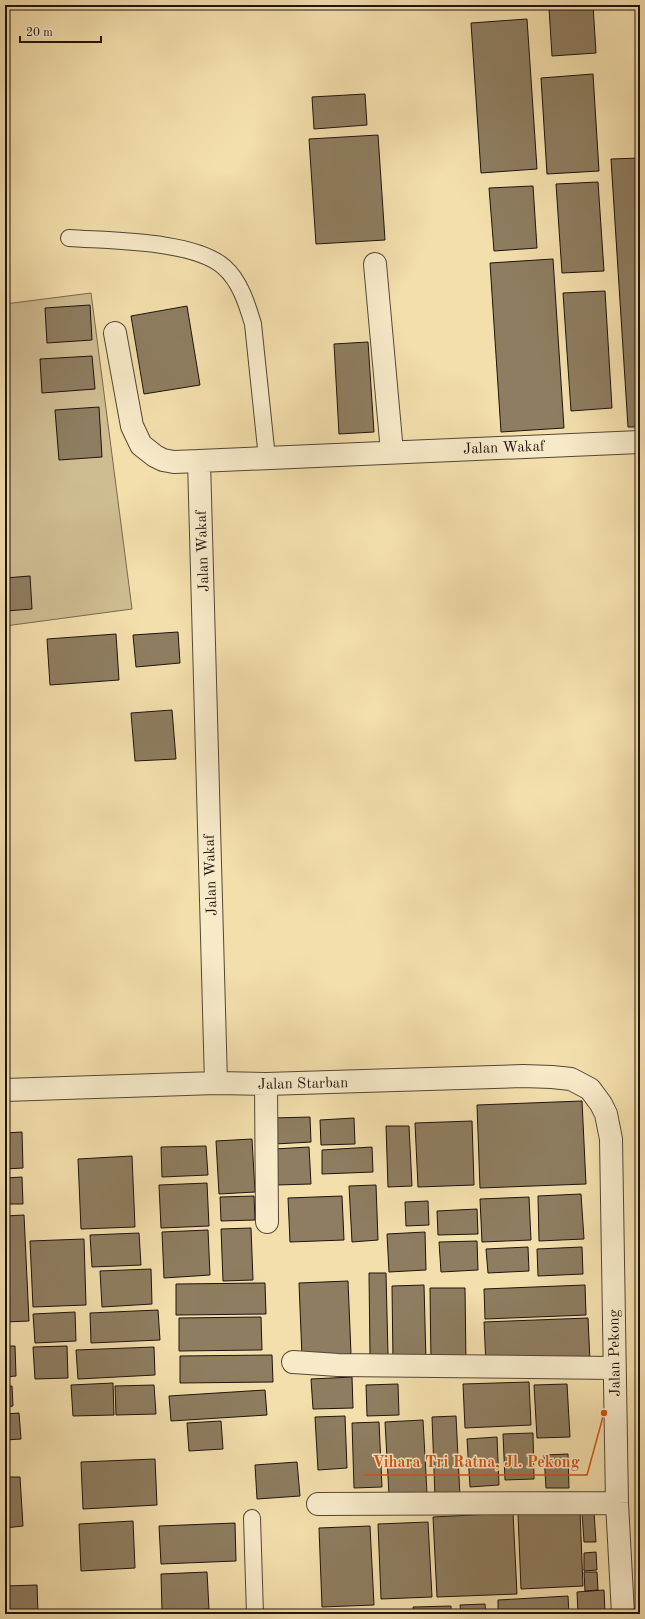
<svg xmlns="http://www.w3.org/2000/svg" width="645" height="1619" viewBox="0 0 645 1619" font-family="'Old Standard TT',serif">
  <rect width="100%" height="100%" fill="#f3dfac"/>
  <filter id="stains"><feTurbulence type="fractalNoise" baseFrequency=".005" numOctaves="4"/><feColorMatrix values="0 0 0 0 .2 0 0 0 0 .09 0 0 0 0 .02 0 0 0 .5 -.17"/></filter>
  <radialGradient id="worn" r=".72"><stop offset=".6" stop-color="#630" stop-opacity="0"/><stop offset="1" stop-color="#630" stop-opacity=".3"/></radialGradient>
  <!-- green -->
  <path fill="#cfbc91" stroke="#78684f" d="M91,293l41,316 -127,17v-322z"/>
  <!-- building -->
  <path fill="#8e7d60" stroke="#20130d" d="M593,5l3,48 -44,3 -3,-48z
    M527,19l10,150 -56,4 -10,-150z
    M593,74l6,97 -52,3 -6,-96z
    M365,94l2,31 -53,4 -2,-32z
    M378,135l7,105 -69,4 -7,-105z
    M640,158v269h-12l-17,-268z
    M598,182l6,89 -42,2 -6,-89z
    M533,186l4,62 -43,3 -5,-63z
    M553,259l11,169 -63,4 -11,-169z
    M605,291l7,117 -41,3 -8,-118z
    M90,305l2,35 -45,3 -2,-35z
    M187,306l13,79 -56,9 -13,-78z
    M368,342l6,90 -35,2 -5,-90z
    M92,356l3,33 -53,4 -2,-34z
    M99,407l3,50 -43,3 -4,-50z
    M30,576l2,33 -26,2 -1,-33z
    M178,632l2,31 -44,4 -3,-32z
    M116,634l3,46 -69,5 -3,-46z
    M172,710l4,49 -41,2 -4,-48z
    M582,1101l4,83 -106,4 -3,-83z
    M310,1117l1,25 -36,2 -2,-26z
    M354,1118l1,26 -34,1 -1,-25z
    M472,1121l2,64 -56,2 -3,-64z
    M386,1126h23l3,60 -24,1z
    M22,1132l1,36 -18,1v-36z
    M252,1139l3,53 -36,2 -3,-53z
    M206,1146l2,29 -46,2 -1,-30z
    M309,1147l2,37 -35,1 -1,-36z
    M372,1147l1,25 -51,2v-24z
    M132,1156l3,71 -54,2 -3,-70z
    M22,1177l1,27h-18v-26z
    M207,1183l2,43 -48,2 -2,-43z
    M376,1185l2,55 -26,2 -3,-56z
    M581,1194l3,45 -45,2 -1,-45z
    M254,1196l1,24 -34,1 -1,-24z
    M342,1196l2,44 -54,2 -2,-44z
    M529,1197l2,43 -49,2 -2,-43z
    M428,1201l1,24 -23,1 -1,-24z
    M477,1209l1,25 -40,1 -1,-24z
    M24,1215l5,106 -24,1v-106z
    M251,1228l2,52 -30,1 -2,-52z
    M208,1230l2,45 -46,3 -2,-46z
    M425,1232l1,38 -37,2 -2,-38z
    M139,1233l2,32 -49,2 -2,-32z
    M84,1239l2,66 -53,2 -3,-66z
    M477,1241l1,29 -37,2 -2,-30z
    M528,1247l1,24 -41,2 -2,-24z
    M582,1247l1,27 -45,2 -1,-27z
    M151,1269l1,35 -50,3 -2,-36z
    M369,1273h17l2,82h-18z
    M348,1281l3,73 -49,3 -3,-74z
    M265,1283l1,31 -90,1v-31z
    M424,1285l2,77h-33l-1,-76z
    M585,1285l1,30 -101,4 -1,-30z
    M430,1288h35l1,75 -35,1z
    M158,1310l2,30 -69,3 -1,-30z
    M75,1312l1,29 -41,2 -2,-29z
    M261,1317l1,33 -83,1v-33z
    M588,1318l2,43 -104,4 -2,-43z
    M5,1346h10l1,30 -11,1z
    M67,1346l1,32 -33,1 -2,-32z
    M154,1347l1,28 -77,4 -2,-29z
    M272,1355l1,27 -93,1v-27z
    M352,1377l1,31 -40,1 -2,-30z
    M529,1382l2,43 -66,3 -2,-44z
    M113,1383l1,32 -41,1 -2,-31z
    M398,1384l1,31 -32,1 -1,-31z
    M567,1384l3,53 -33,1 -3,-53z
    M154,1385l2,29 -40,1 -1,-29z
    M12,1386l1,20 -8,1v-20z
    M265,1390l2,25 -96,6 -2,-25z
    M19,1413l2,26 -16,1v-26z
    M345,1416l2,52 -29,2 -3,-53z
    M456,1416l4,81 -25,1 -3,-81z
    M423,1420l4,73 -38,2 -4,-73z
    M221,1421l2,28 -34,2 -2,-28z
    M379,1422l3,65 -28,1 -2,-65z
    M533,1433l1,46 -29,1 -2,-46z
    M497,1437l2,48 -29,2 -3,-48z
    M568,1454l1,34h-23l-2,-33z
    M155,1459l2,46 -74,4 -2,-47z
    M297,1462l3,34 -43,3 -2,-34z
    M5,1477h15l3,49 -18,2z
    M580,1511l3,75 -62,3 -3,-75z
    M594,1512l2,30h-12l-2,-29z
    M513,1513l4,81 -80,3 -4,-80z
    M133,1521l2,47 -54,3 -2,-47z
    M428,1522l4,75 -51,2 -3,-75z
    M235,1523l1,38 -75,3 -2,-38z
    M370,1526l4,79 -52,2 -3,-79z
    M596,1552l1,18 -13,1v-18z
    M207,1572l2,37 -47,2 -1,-37z
    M584,1572h13l1,18 -13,1z
    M37,1585l1,29h-33v-28z
    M604,1590l1,24h-27l-1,-22z
    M568,1596l1,18h-71v-14z
    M485,1604l1,10h-25l-1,-9z
    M451,1606v8h-37l-1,-7z"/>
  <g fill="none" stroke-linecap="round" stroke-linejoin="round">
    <!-- service casing -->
    <g stroke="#554635" stroke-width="18">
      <path id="service" d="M69,238c40,3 125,2 155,29 16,14 23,37 29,57l14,134
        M252,1518l3,96"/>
    </g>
    <!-- minor casing -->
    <g stroke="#554635" stroke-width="24">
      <path id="minor" d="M375,264l17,188
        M115,333l17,93 9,19 14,11 8,4 11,2 25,-1
        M216,1083l-17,-622 441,-19
        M266,1084l1,138
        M5,1090l211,-7 50,1 257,-8 29,1 19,2 19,10 11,15 5,10 5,25 6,364 6,111
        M293,1362l45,3 276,3
        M318,1504l299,-1"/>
    </g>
    <!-- service -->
    <use href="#service" stroke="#f7eac9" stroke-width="16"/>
    <!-- minor -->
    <use href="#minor" stroke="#f7eac9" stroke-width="22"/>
  </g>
  <g text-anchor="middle" stroke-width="3" stroke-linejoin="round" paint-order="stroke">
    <!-- street labels -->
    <g font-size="15" fill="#20130d" stroke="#f7eac9">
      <text transform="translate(504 447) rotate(-2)" y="5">Jalan Wakaf</text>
      <text transform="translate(202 551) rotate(-92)" y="5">Jalan Wakaf</text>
      <text transform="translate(210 875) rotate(-92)" y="5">Jalan Wakaf</text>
      <text transform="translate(303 1083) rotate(-1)" y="5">Jalan Starban</text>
      <text transform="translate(614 1353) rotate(-91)" y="5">Jalan Pekong</text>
    </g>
  </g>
  <!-- callouts -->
  <path fill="none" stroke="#d4520c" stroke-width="1.5" d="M604 1413L587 1475H364"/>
  <circle fill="#d4520c" stroke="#f7eac9" stroke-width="1.5" cx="604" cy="1413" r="4"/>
  <g font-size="16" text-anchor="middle" font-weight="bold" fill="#d4520c" stroke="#f7eac9" stroke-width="3" stroke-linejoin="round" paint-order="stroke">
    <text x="476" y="1467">Vihara Tri Ratna, Jl. Pekong</text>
  </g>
  <!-- margin -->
  <rect width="645" height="1619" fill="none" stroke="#f3dfac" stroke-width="20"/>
  <rect x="6" y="6" width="633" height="1607" fill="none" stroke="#20130d" stroke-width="2"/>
  <rect x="10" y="10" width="625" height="1599" fill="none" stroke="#20130d"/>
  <!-- scale -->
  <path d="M20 36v6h81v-6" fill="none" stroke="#20130d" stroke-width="2"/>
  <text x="26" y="36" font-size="12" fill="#20130d" stroke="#f7eac9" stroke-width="3" paint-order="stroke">20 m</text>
  <rect width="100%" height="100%" filter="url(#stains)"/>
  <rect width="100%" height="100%" fill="url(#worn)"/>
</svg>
